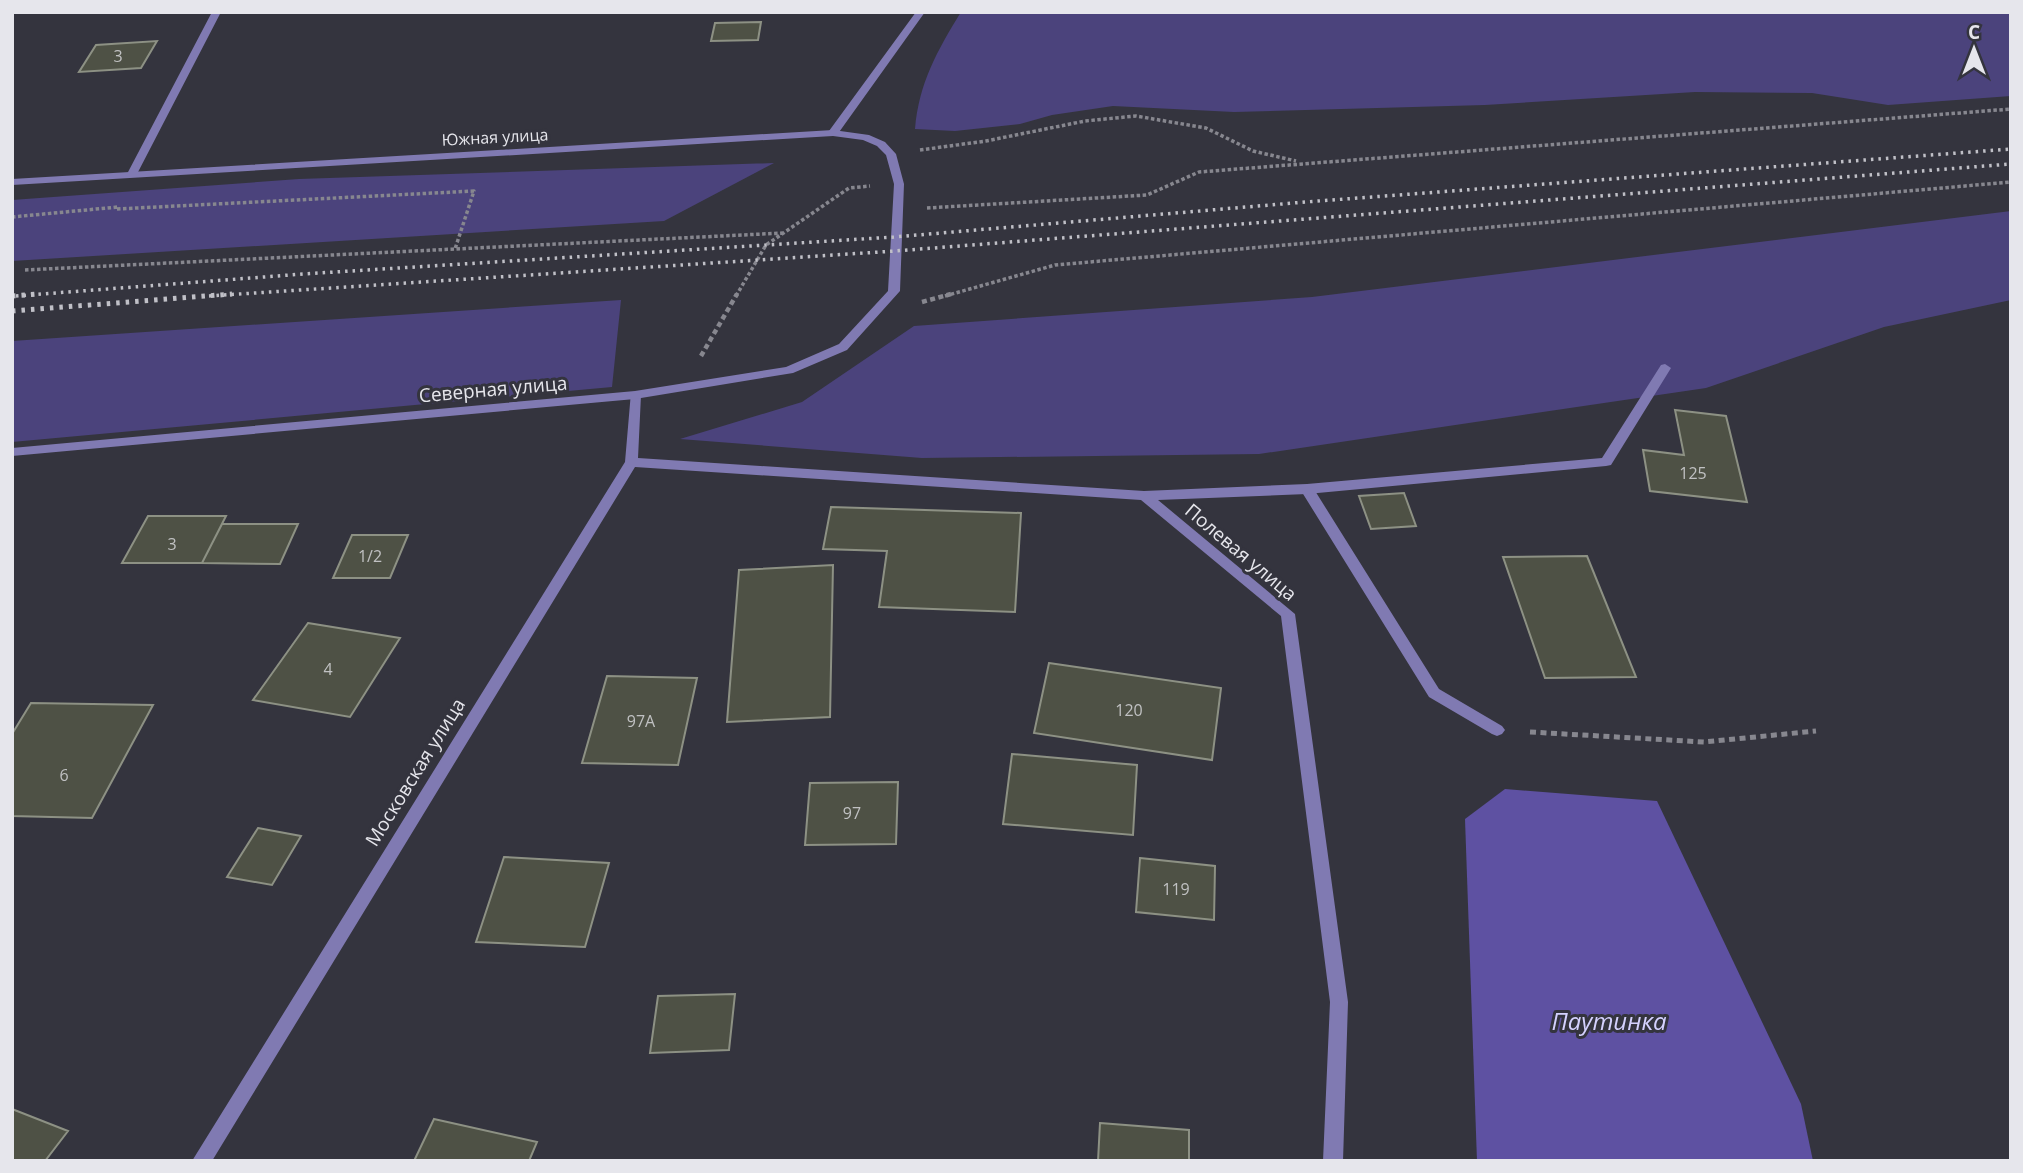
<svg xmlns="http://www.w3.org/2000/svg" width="2023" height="1173" viewBox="0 0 2023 1173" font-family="'Open Sans',sans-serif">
  <rect width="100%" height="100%" fill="#34343e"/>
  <!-- green -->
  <path fill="#4b437c" d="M961,12h1050v84l-123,9 -76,-12 -117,-1 -210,13 -251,7 -121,-6 -61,9 -32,9 -65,7 -40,-2c4,-46 22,-78 46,-117z
    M774,163l-110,58 -652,40v-61l287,-21z
    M2011,211v89l-127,27 -178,61 -447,66 -337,4 -242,-19 122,-37 112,-76 398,-29z
    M621,300l-9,87 -600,55v-101z"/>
  <!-- water -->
  <path fill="#5e51a2" d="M1505,789l152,12 144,303 12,57h-336l-12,-342z"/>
  <!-- building -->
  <path fill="#4e5145" stroke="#8d9184" stroke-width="2" d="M761,22l-3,18 -47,1 4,-18z
    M157,41l-16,27 -62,4 17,-27z
    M1675,410l51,6 21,86 -97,-11 -7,-41 41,5z
    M1404,493l12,33 -45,3 -12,-33z
    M831,507l190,6 -6,99 -136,-5 8,-56 -64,-2z
    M148,516h78l-24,47h-80z
    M222,524h76l-18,40 -78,-1z
    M352,535h56l-18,43h-57z
    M1587,556l49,121 -91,1 -42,-121z
    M833,565l-3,152 -103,5 12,-152z
    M308,623l92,15 -50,79 -97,-17z
    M1049,663l172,25 -9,72 -178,-27z
    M607,676l90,2 -19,87 -96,-2z
    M31,703l122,2 -61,113 -80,-2v-82z
    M1012,754l125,11 -4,70 -130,-11z
    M898,782l-2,62 -91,1 5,-62z
    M258,828l43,8 -29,49 -45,-8z
    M504,857l105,6 -24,84 -109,-5z
    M1140,858l75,8 -1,54 -78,-8z
    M735,994l-6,56 -79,3 8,-57z
    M12,1109l56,22 -23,30h-33z
    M434,1119l103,23 -8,19h-115z
    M1100,1123l89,7v31h-91z"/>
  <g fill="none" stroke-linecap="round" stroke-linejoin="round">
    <!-- path-far2 -->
    <path stroke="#87878f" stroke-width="3.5" stroke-dasharray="3.5 2.5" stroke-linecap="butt" d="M920,150l66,-9 99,-20 51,-5 70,12 47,23 43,10
      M927,208l220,-13 52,-23 812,-63
      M117,209l357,-18 -19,58
      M12,217l106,-10
      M25,270l758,-37
      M736,296l30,-51 83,-57 21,-2
      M945,296l110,-31 956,-83"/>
    <!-- path-far1 -->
    <path stroke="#87878f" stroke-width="4.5" stroke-dasharray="5 3.5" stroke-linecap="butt" d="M922,302l29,-8
      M701,356l36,-62"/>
    <!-- path -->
    <path stroke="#87878f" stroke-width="5" stroke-dasharray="6 4.5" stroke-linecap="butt" d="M1530,732l174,10 112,-11"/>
    <!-- service -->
    <path fill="#807ab2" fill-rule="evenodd" d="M1307,484l5,2 127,203 63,37 3,4 -3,4 -5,2 -5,-2 -63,-37 -129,-208z"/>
    <!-- minor -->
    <path fill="#807ab2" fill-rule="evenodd" d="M212,12h9l-84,162 -1,2h-8l-1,-2z
      M916,12h9l-88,123h-8v-4z
      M1665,364l6,4 -60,97 -5,1 -299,28 -149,6 137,114 53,388 -5,159h-20l7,-159 -49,-386 -140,-116 -506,-33 -423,694h-20l433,-699 6,-70h8l2,3 -3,63 506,33 163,-7 295,-26 59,-93z"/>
    <!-- tertiary -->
    <path fill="#807ab2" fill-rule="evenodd" d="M833,130l36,5 16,7 11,12 8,30 -4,107 -53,59 -54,23 -158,26 -623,57v-8l623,-57 151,-24 53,-23 49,-53 6,-107 -8,-29 -9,-9 -14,-6 -30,-4 -821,49v-6z"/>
    <!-- rail-far1 -->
    <path stroke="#c0c0c7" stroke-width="3.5" stroke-dasharray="2.5 5" stroke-linecap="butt" d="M16,296l287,-22 591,-37 411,-35 706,-53
      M209,296l686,-45 1116,-87"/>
    <!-- rail -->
    <path stroke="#c0c0c7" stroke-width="5" stroke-dasharray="3.5 6" stroke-linecap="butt" d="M12,296l27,-2
      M12,311l220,-17"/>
  </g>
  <g text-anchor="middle" stroke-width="6" stroke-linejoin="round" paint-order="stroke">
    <!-- number labels -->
    <g font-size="16" fill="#c0c1c2">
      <text x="118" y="62">3</text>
      <text x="1693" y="479">125</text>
      <text x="172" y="550">3</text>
      <text x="370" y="562">1/2</text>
      <text x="328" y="675">4</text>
      <text x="1129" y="716">120</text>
      <text x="641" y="727">97А</text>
      <text x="64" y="781">6</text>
      <text x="852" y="819">97</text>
      <text x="1176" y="895">119</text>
    </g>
    <!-- far-street labels -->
    <g font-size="16" fill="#e6e6ec" stroke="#34343e">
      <text transform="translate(495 137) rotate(-3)" y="6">Южная улица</text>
    </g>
    <!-- street labels -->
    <g font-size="19" fill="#e6e6ec" stroke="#34343e">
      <text transform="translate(493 389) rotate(-5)" y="7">Северная улица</text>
      <text transform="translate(1241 552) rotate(40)" y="7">Полевая улица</text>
      <text transform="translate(415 772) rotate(-58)" y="7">Московская улица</text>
    </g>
    <!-- near-water labels -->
    <g font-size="24" font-style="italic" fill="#d4d1fe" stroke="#34343e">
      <text x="1609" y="1030">Паутинка</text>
    </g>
  </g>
  <!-- border -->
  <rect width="2023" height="1173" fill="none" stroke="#e6e6ec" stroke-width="28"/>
  <!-- north arrow -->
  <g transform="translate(1974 49)" stroke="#34343e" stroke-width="5" paint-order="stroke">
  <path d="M0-5L12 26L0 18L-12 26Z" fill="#e6e6ec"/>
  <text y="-10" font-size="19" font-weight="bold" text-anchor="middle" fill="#e6e6ec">С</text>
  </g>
</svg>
